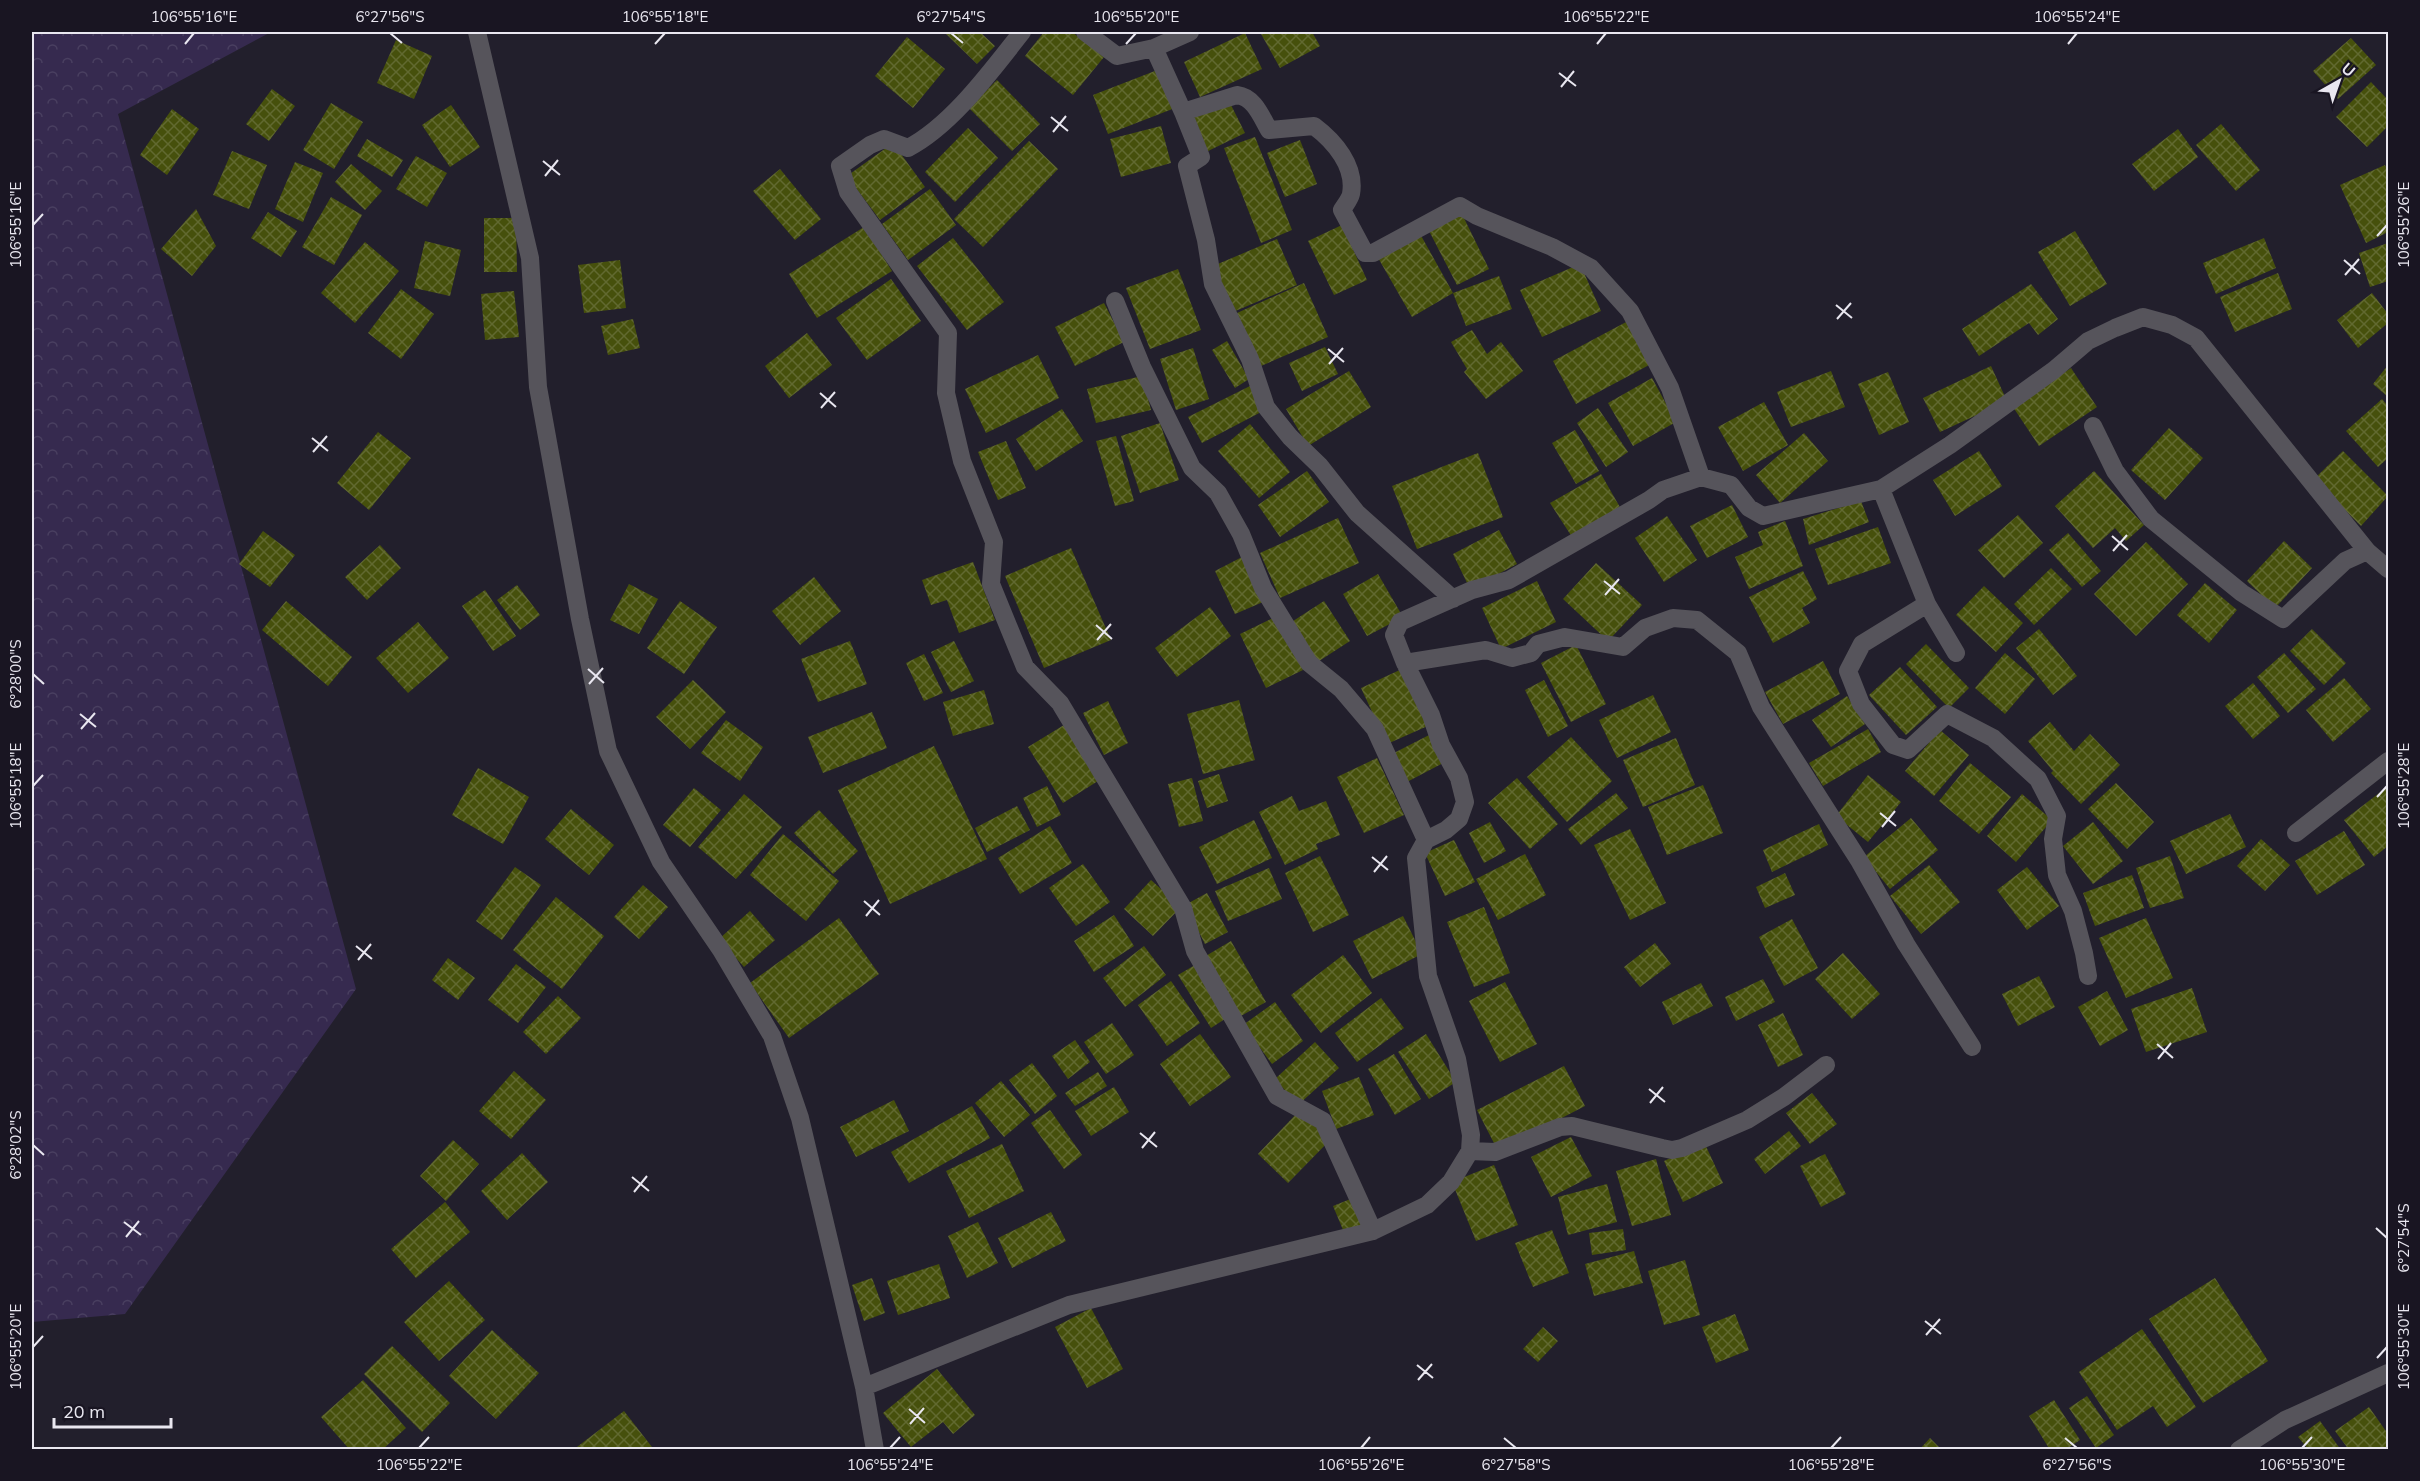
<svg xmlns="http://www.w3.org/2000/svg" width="2420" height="1481" viewBox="0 0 2420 1481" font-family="Mulish,sans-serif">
  <defs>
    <pattern id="forest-crowns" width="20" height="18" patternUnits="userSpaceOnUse" patternTransform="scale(1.5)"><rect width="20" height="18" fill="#362a4f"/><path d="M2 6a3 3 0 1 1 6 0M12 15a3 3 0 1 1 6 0" fill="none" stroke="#493f60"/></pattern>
    <pattern id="building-cross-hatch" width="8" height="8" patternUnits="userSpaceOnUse" patternTransform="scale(1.5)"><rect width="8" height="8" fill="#46500c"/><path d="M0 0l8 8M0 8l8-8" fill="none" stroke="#616930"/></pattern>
  </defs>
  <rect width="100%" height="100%" fill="#221f2c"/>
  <!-- forest -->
  <path fill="url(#forest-crowns)" d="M32,32h239l-153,82 238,875 -231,325 -93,8z"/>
  <!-- building -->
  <path fill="url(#building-cross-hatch)" d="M944,32h36l15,14 -18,18z
    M1044,32h28l32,25 -31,38 -48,-39z
    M1260,32h52l8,14 -40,22z
    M1245,33l17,36 -62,28 -16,-35z
    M907,37l38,32 -32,39 -38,-32z
    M2351,38l25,27 -38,34 -25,-28z
    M396,40l36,16 -18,43 -37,-16z
    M1160,69l15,39 -67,26 -15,-39z
    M997,80l43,44 -28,27 -43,-43z
    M2371,82l17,18v26l-21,21 -31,-30z
    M272,89l23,17 -26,35 -23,-17z
    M1228,99l17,34 -41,20 -17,-34z
    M331,103l32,19 -29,47 -31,-19z
    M451,105l29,42 -30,20 -28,-42z
    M172,109l27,20 -32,46 -27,-20z
    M2221,124l39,46 -24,21 -40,-46z
    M1161,126l10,37 -50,14 -11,-38z
    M968,128l30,30 -43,44 -30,-30z
    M2178,129l20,28 -44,34 -22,-27z
    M1255,137l37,93 -31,13 -37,-95z
    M367,139l36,21 -11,17 -35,-21z
    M1300,140l17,44 -32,13 -18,-44z
    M1029,141l29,28 -75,78 -29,-28z
    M893,143l32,44 -45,33 -33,-44z
    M232,151l35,14 -18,44 -36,-14z
    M416,156l31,17 -20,34 -31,-18z
    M295,162l28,11 -20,49 -28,-13z
    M351,164l31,27 -17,19 -30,-28z
    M2385,165l3,8v59l-22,11 -26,-58z
    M780,169l41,50 -26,21 -42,-49z
    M930,189l26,36 -48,35 -26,-36z
    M331,197l31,18 -28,50 -32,-18z
    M196,209l20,37 -24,30 -31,-27z
    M1460,210l29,59 -32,16 -30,-58z
    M268,212l29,19 -16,26 -30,-19z
    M484,218h32l1,54h-33z
    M1342,225l25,55 -33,15 -26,-54z
    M864,227l28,44 -75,47 -28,-44z
    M2075,231l32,53 -37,22 -32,-54z
    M1419,232l34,61 -41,24 -35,-61z
    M953,238l51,64 -37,28 -50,-64z
    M2264,238l12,30 -60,26 -13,-31z
    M1277,239l20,46 -64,27 -20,-46z
    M425,241l36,9 -11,46 -36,-8z
    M365,242l34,29 -44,52 -34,-30z
    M2388,243v38l-18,6 -11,-34z
    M620,260l6,48 -42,5 -6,-48z
    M1580,264l21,47 -59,26 -22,-47z
    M1178,269l23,61 -51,19 -24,-61z
    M2278,273l14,36 -57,23 -15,-35z
    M1499,276l13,33 -46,17 -13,-33z
    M891,279l30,42 -54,39 -31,-42z
    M1304,283l24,54 -67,29 -24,-53z
    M2031,284l27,35 -20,16 -9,-12 -50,33 -17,-27z
    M401,289l33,25 -33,45 -33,-26z
    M514,291l5,46 -34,3 -4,-46z
    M2372,293l16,21v9l-30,25 -21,-28z
    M1104,303l20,39 -49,24 -20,-39z
    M633,319l7,29 -32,7 -7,-29z
    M1628,321l23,43 -75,40 -23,-43z
    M1472,330l15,24 14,-12 22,29 -37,28 -22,-27 3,-3 -16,-27z
    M807,333l25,32 -43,33 -24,-32z
    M1227,341l22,38 -14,9 -23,-38z
    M1325,347l13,27 -36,17 -13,-28z
    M1193,348l16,51 -33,11 -16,-51z
    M1038,355l21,43 -73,35 -21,-44z
    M2388,365v32l-15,-13z
    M1991,366l16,35 -67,31 -17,-34z
    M2071,368l26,39 -58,39 -26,-39z
    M1349,371l22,36 -63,39 -22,-37z
    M1831,371l14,36 -54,20 -14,-35z
    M1888,372l21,50 -30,13 -21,-51z
    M1142,376l9,34 -55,13 -9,-34z
    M1652,378l24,44 -43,24 -25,-43z
    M1250,386l13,25 -61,32 -14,-26z
    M2382,399l6,7v52l-10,9 -32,-36z
    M1764,402l24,43 -45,26 -25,-44z
    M1598,408l30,44 -22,15 -29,-44z
    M1062,409l21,32 -47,30 -20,-32z
    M1160,423l19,57 -39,13 -19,-57z
    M1250,424l40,48 -31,26 -41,-47z
    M2169,428l34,30 -38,42 -34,-30z
    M1575,430l24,41 -23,13 -24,-41z
    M378,432l33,26 -42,52 -32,-27z
    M1804,433l24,28 -48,42 -24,-28z
    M1116,436l18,65 -19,5 -19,-65z
    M1006,441l20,47 -28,12 -20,-48z
    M1979,451l23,35 -47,30 -22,-36z
    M2343,451l45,45 -27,30 -47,-47z
    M1478,453l25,64 -86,32 -25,-63z
    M1307,471l22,31 -49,35 -22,-32z
    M2094,471l50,54 -18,16 -11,-13 -22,20 -38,-42z
    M1601,474l20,35 -49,28 -22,-34z
    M1861,501l8,21 -60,23 -6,-26z
    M1732,505l16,32 -41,21 -17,-32z
    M2018,515l25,28 -39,35 -26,-28z
    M1667,516l30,44 -33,22 -29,-44z
    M1338,518l21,45 -79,35 -20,-45z
    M1785,521l18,45 -54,23 -14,-32 28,-12 -5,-13z
    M1878,527l13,36 -63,22 -13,-36z
    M1499,530l18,34 -47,25 -17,-35z
    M263,531l32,24 -25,32 -31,-23z
    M2068,533l33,38 -19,16 -33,-37z
    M2284,541l28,27 -37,40 -28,-27z
    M2146,542l42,42 -52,52 -42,-42z
    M380,545l21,23 -34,32 -22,-23z
    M1071,548l40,92 -67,28 -39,-92z
    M1242,557l21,45 -28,12 -20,-43z
    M973,562l22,58 -36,13 -12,-33 -16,5 -9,-25z
    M1596,563l46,42 -34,36 -45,-42z
    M2051,568l21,21 -38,36 -20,-21z
    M1803,571l14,28 -15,9 8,15 -37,20 -24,-46z
    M1378,574l25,43 -36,19 -24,-42z
    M814,577l27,34 -41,34 -28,-34z
    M1537,581l19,41 -55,27 -19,-41z
    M2205,583l32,27 -28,33 -32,-28z
    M629,584l29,15 -19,35 -29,-14z
    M517,585l23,30 -20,15 -23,-30z
    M1984,586l39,37 -27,29 -40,-37z
    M485,590l31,46 -23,15 -31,-45z
    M286,601l66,56 -24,29 -66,-56z
    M680,601l37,26 -33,47 -37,-26z
    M1324,601l26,40 -34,22 -26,-40z
    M1210,607l21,29 -54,41 -22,-29z
    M1277,616l26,54 -37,18 -26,-54z
    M418,622l31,36 -41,35 -32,-35z
    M2039,629l38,47 -24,19 -37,-47z
    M2312,629l34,34 -22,22 -34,-34z
    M850,641l17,43 -49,18 -17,-43z
    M954,641l20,40 -23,11 -20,-40z
    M1926,644l43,44 -20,20 -43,-44z
    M1576,645l30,59 -35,18 -30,-59z
    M2005,653l30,26 -30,35 -30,-26z
    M2284,653l32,36 -28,24 -31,-36z
    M924,654l19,39 -19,8 -18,-38z
    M1823,661l17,33 -57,30 -18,-32z
    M1900,667l37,40 -31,28 -37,-40z
    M1404,668l26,57 -43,19 -26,-56z
    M2344,678l27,31 -38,33 -27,-32z
    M693,680l33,32 -36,37 -34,-32z
    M1544,680l24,46 -20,11 -23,-47z
    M2253,683l27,33 -27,23 -28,-33z
    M984,690l10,34 -41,12 -10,-34z
    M1653,695l18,37 -54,26 -18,-38z
    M1847,696l18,28 -34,23 -19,-27z
    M1239,700l16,60 -52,14 -16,-60z
    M1108,701l20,42 -24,12 -21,-42z
    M872,712l15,36 -64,25 -15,-36z
    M726,720l37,27 -23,34 -39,-28z
    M2050,722l24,29 16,-17 30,31 -39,39 -30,-31 2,-2 -25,-30z
    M1064,725l34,56 -35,22 -35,-56z
    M1868,729l13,23 -58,34 -14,-23z
    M1940,730l29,25 -35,41 -29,-25z
    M1433,733l14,28 -42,22 -15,-28z
    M1571,737l41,44 -45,41 -40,-45z
    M1676,738l19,47 -52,22 -20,-47z
    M934,746l53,113 -97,45 -52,-114z
    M1377,758l27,57 -40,18 -27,-56z
    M1970,763l41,34 -32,37 -40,-33z
    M478,768l51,29 -26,47 -51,-29z
    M1219,774l9,27 -21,7 -9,-27z
    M1868,775l33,27 -33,40 -32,-26z
    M1192,778l11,43 -24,6 -11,-43z
    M1517,778l41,46 -28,25 -42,-46z
    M2116,783l38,39 -27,27 -39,-40z
    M1703,785l20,48 -56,22 -19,-48z
    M1047,786l14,29 -24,12 -14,-29z
    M2387,787l1,59 -14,11 -30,-37z
    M694,788l27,22 -31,37 -27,-22z
    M1616,793l12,15 -47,37 -13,-16z
    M744,794l38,33 -46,52 -38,-32z
    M2022,794l30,26 -36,42 -29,-26z
    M1292,796l7,15 27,-10 14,34 -24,9 2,5 -33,16 -26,-53z
    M1017,806l13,24 -43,22 -12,-24z
    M571,809l43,36 -25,30 -44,-36z
    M819,810l39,41 -25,23 -39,-41z
    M2230,814l16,33 -60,27 -16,-33z
    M1911,818l27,32 -48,39 -26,-32z
    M1254,820l18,38 -55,26 -18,-37z
    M1490,822l16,29 -22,12 -15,-30z
    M2093,822l30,39 -30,23 -30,-38z
    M1819,824l9,21 -56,27 -9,-22z
    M1050,826l22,37 -52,31 -22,-36z
    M1630,829l36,74 -36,17 -36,-75z
    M2344,831l21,34 -48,30 -22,-34z
    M783,834l56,47 -33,40 -56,-46z
    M2261,839l29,26 -25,26 -28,-25z
    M1454,840l21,42 -30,14 -20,-43z
    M1525,854l21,41 -48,25 -22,-41z
    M1320,856l29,59 -36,17 -28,-59z
    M2170,856l14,42 -34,10 -14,-40z
    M1083,864l27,38 -34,24 -27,-38z
    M1929,865l31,37 -39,32 -31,-38z
    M515,867l26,18 -39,55 -26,-19z
    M2027,867l32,39 -32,24 -30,-40z
    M1269,868l13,31 -54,22 -13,-30z
    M1785,873l10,22 -30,13 -9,-21z
    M2132,875l12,33 -49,18 -12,-33z
    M1151,880l30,27 -28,29 -29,-27z
    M643,885l25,22 -29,32 -25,-22z
    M1207,893l21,39 -23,12 -20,-39z
    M556,897l48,39 -42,53 -49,-39z
    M1484,907l26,66 -36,14 -27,-65z
    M750,911l25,29 -31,27 -25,-28z
    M1114,915l20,31 -40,26 -20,-31z
    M1403,916l19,38 -50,25 -19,-38z
    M839,918l40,56 -90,64 -39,-55z
    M2146,918l27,60 -47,20 -27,-60z
    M1792,919l26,49 -34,18 -25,-49z
    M1231,941l35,61 -27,15 -35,-60z
    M1655,943l16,21 -31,23 -16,-20z
    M1144,946l22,29 -41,32 -22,-29z
    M1843,953l37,41 -28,25 -37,-40z
    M1343,955l29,38 -51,40 -30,-38z
    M448,958l27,20 -17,22 -26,-20z
    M516,964l30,23 -28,36 -30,-23z
    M1195,965l33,52 -17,11 -33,-53z
    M2039,976l16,31 -37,19 -16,-32z
    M1763,979l12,23 -39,19 -11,-24z
    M1171,981l29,42 -33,23 -29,-41z
    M1505,982l32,62 -37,18 -31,-61z
    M1701,983l12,23 -40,19 -11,-23z
    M2192,988l15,44 -61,20 -15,-43z
    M2107,991l21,39 -28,16 -22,-39z
    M558,996l23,22 -35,36 -23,-22z
    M1381,998l23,30 -47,34 -22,-29z
    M1275,1002l28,39 -31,23 -29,-39z
    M1783,1013l20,42 -25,12 -20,-42z
    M1112,1023l22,32 -28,19 -22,-32z
    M1200,1034l31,43 -41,29 -30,-42z
    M1426,1034l30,48 -27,17 -31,-47z
    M1075,1040l15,22 -22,17 -16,-23z
    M1315,1042l24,26 -41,37 -23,-26z
    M1394,1054l27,45 -26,16 -27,-46z
    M1032,1063l25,33 -22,18 -26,-34z
    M1564,1066l21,40 -87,45 -21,-41z
    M514,1071l32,29 -35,39 -32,-28z
    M1098,1072l9,14 -32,20 -10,-13z
    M1359,1077l15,38 -38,14 -14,-38z
    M1001,1081l29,34 -26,22 -29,-34z
    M1114,1087l15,25 -38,24 -16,-25z
    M1812,1093l25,31 -27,20 -24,-31z
    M894,1100l15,31 -53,26 -16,-30z
    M972,1106l18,32 -81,45 -18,-31z
    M1301,1109l30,30 -43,44 -30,-29z
    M1050,1110l32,45 -18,14 -33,-46z
    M1789,1131l12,15 -36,28 -11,-15z
    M1571,1137l21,39 -41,21 -20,-40z
    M453,1140l26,24 -33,37 -26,-25z
    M1704,1142l19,41 -40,19 -19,-41z
    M1002,1144l22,47 -55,27 -23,-47z
    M522,1153l26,29 -41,38 -26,-29z
    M1825,1154l21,40 -25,13 -21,-41z
    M1656,1159l15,56 -39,11 -16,-55z
    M1494,1165l24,60 -42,16 -24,-59z
    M1607,1184l10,38 -49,13 -10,-38z
    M1353,1198l13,30 -20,9 -13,-31z
    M445,1202l25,30 -54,46 -25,-29z
    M1051,1212l15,29 -54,27 -14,-30z
    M978,1222l20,41 -31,15 -19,-42z
    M1623,1229l3,21 -34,5 -3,-22z
    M1552,1230l17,43 -36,14 -18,-44z
    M1634,1251l9,32 -49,13 -9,-32z
    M1685,1260l15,55 -36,10 -16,-54z
    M939,1264l11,34 -52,17 -11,-34z
    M872,1278l13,35 -21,8 -12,-36z
    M2215,1278l53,83 -65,42 -54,-84z
    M449,1281l36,39 -46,41 -35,-39z
    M1091,1308l32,61 -36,19 -32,-61z
    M1735,1314l14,36 -33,13 -14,-36z
    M1543,1327l15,14 -20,21 -15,-13z
    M2142,1329l54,78 -29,20 -14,-21 -36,24 -38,-58z
    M492,1330l47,43 -43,46 -47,-43z
    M392,1346l58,57 -28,29 -58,-58z
    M937,1369l38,46 -22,19 -10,-12 -32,25 -28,-34z
    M363,1380l43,48 -24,22h-32l-29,-33z
    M2087,1396l27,39 -18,13 -27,-40z
    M2054,1400l26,40 -15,10h-15l-21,-34z
    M2369,1407l19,27v16h-39l-14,-19z
    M624,1411l28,36 -4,3h-75z
    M2320,1421l21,29h-32l-11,-13z
    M1930,1438l12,12h-23z"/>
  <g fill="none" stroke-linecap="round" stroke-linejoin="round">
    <!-- minor -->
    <path stroke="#56545b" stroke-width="18" d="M477,32l53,226 8,129 42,232 28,132 53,111 60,88 51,86 28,82 64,269 11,63
      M1022,32c-31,39 -70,93 -114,116l-24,-9 -14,6 -30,21 8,26 100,141 -2,60 16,68 32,81 -3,42 34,83 35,36 123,205 12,43 82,145 46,25 50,110
      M1085,32l32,24 37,-8 36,-16
      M1154,48l29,64 18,45 -14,9 19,74 7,44 37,75 16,48 24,30 30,29 37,47 96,86
      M1183,112l54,-17c17,2 24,21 32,35l45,-4c20,15 42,40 37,68 -1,5 -6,11 -9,16l23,43h8l87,-47 17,10 75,31 39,21 39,43 40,77 31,89
      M1115,301l27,66 50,101 26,25 23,41 22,54 46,75 32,26 34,40 51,111
      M2093,426l22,45 36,48 91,74 41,26 62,-58 22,-10
      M1881,489l46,115 29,49
      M1927,604l-65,40 -14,27 13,33 32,41 15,5 39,-36 46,24 45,41 19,37 -4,23 4,36 16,36 11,42 4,23
      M1405,663l81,-13 26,8 19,-5 7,-9 27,-7 58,10 22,-19 28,-10 24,2 41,33 23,54 99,155 46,82 66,103
      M2296,833l92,-72
      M1470,1151l25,1 65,-25 12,-1 90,22 10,2 10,-2 65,-28 37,-23 42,-32
      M864,1387l205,-82 304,-74 54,-26 24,-23 19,-31 1,-16 -14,-76 -29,-83 -12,-118 10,-18 20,-10 13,-11 6,-17 -6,-24 -18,-33 -10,-30 -26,-52 -11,-28 6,-13 72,-32 37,-10 140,-80 14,-10 38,-13 30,8 18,23 14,8 118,-27 69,-44 104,-75 34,-29 27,-13 28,-11 29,8 24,13 171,213 21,18
      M2239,1450l46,-30 103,-47"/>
  </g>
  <!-- ticks -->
  <path fill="none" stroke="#e9e7f0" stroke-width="2" d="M390,33l12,10M951,33l12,10M185,44l9,-11M655,44l10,-11M1126,44l10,-11M1597,44l9,-11M2068,44l9,-11M1559,73l17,13M1561,87l13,-16M1051,117l17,14M1053,132l13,-16M543,161l17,14M545,176l13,-16M33,225l10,-11M2377,236l10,-11M2344,260l16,14M2345,275l14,-16M1836,305l16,13M1837,319l14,-16M1328,349l16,13M1329,364l14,-16M820,393l16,14M821,408l14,-16M312,438l16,13M313,452l14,-16M2112,536l16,14M2113,551l14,-16M1604,581l16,13M1605,595l14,-16M1096,625l16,14M1097,640l14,-16M588,669l16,14M33,674l11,10M589,684l14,-16M80,714l16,13M81,729l14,-16M33,786l10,-11M2377,797l10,-11M1880,813l16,13M1882,827l13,-16M1372,857l16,13M1374,872l13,-16M864,901l16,14M866,916l13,-16M356,946l16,13M358,960l13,-16M2157,1044l16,14M2158,1059l13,-16M1649,1089l16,13M1650,1103l13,-16M1140,1133l17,14M33,1145l11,10M1142,1148l13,-16M632,1177l17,14M634,1192l13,-16M124,1222l17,13M2376,1228l11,10M126,1237l13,-16M1925,1321l16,13M1926,1335l14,-16M33,1347l10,-11M2377,1358l10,-11M1417,1365l16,13M1418,1380l14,-16M909,1409l16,14M910,1424l14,-16M1504,1438l12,10M2065,1438l12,10M419,1448l10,-11M890,1448l10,-11M1361,1448l9,-11M1831,1448l10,-11M2302,1448l10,-11"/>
  <!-- border -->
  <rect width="2420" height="1481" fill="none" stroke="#191522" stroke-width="66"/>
  <!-- north arrow -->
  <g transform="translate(2339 81) rotate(40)" stroke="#191522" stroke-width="4.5" paint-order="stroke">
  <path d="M0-4.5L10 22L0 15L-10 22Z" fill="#e9e7f0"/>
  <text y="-9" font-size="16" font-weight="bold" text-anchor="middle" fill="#e9e7f0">U</text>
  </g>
  <!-- scale -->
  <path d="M54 1418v9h117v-9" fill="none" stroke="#e9e7f0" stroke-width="3"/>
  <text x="63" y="1418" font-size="18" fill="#e9e7f0" stroke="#191522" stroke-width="4.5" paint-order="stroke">20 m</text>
  <rect x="33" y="33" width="2354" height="1415" fill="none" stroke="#e9e7f0" stroke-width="2"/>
  <g font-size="15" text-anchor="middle" fill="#e9e7f0">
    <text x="194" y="22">106°55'16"E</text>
    <text x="390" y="22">6°27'56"S</text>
    <text x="665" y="22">106°55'18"E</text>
    <text x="951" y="22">6°27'54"S</text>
    <text x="1136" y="22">106°55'20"E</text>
    <text x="1606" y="22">106°55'22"E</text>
    <text x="2077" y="22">106°55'24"E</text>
    <text transform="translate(2404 225) rotate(-90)" y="5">106°55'26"E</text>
    <text transform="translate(16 225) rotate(-90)" y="5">106°55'16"E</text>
    <text transform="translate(16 674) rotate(-90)" y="5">6°28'00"S</text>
    <text transform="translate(2404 786) rotate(-90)" y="5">106°55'28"E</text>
    <text transform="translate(16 786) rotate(-90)" y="5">106°55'18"E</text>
    <text transform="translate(16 1145) rotate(-90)" y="5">6°28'02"S</text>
    <text transform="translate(2404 1238) rotate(-90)" y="5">6°27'54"S</text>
    <text transform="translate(2404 1347) rotate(-90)" y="5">106°55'30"E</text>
    <text transform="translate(16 1347) rotate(-90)" y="5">106°55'20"E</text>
    <text x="419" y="1470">106°55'22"E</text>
    <text x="890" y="1470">106°55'24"E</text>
    <text x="1361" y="1470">106°55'26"E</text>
    <text x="1516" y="1470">6°27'58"S</text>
    <text x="1831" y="1470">106°55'28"E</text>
    <text x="2077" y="1470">6°27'56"S</text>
    <text x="2302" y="1470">106°55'30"E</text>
  </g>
</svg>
